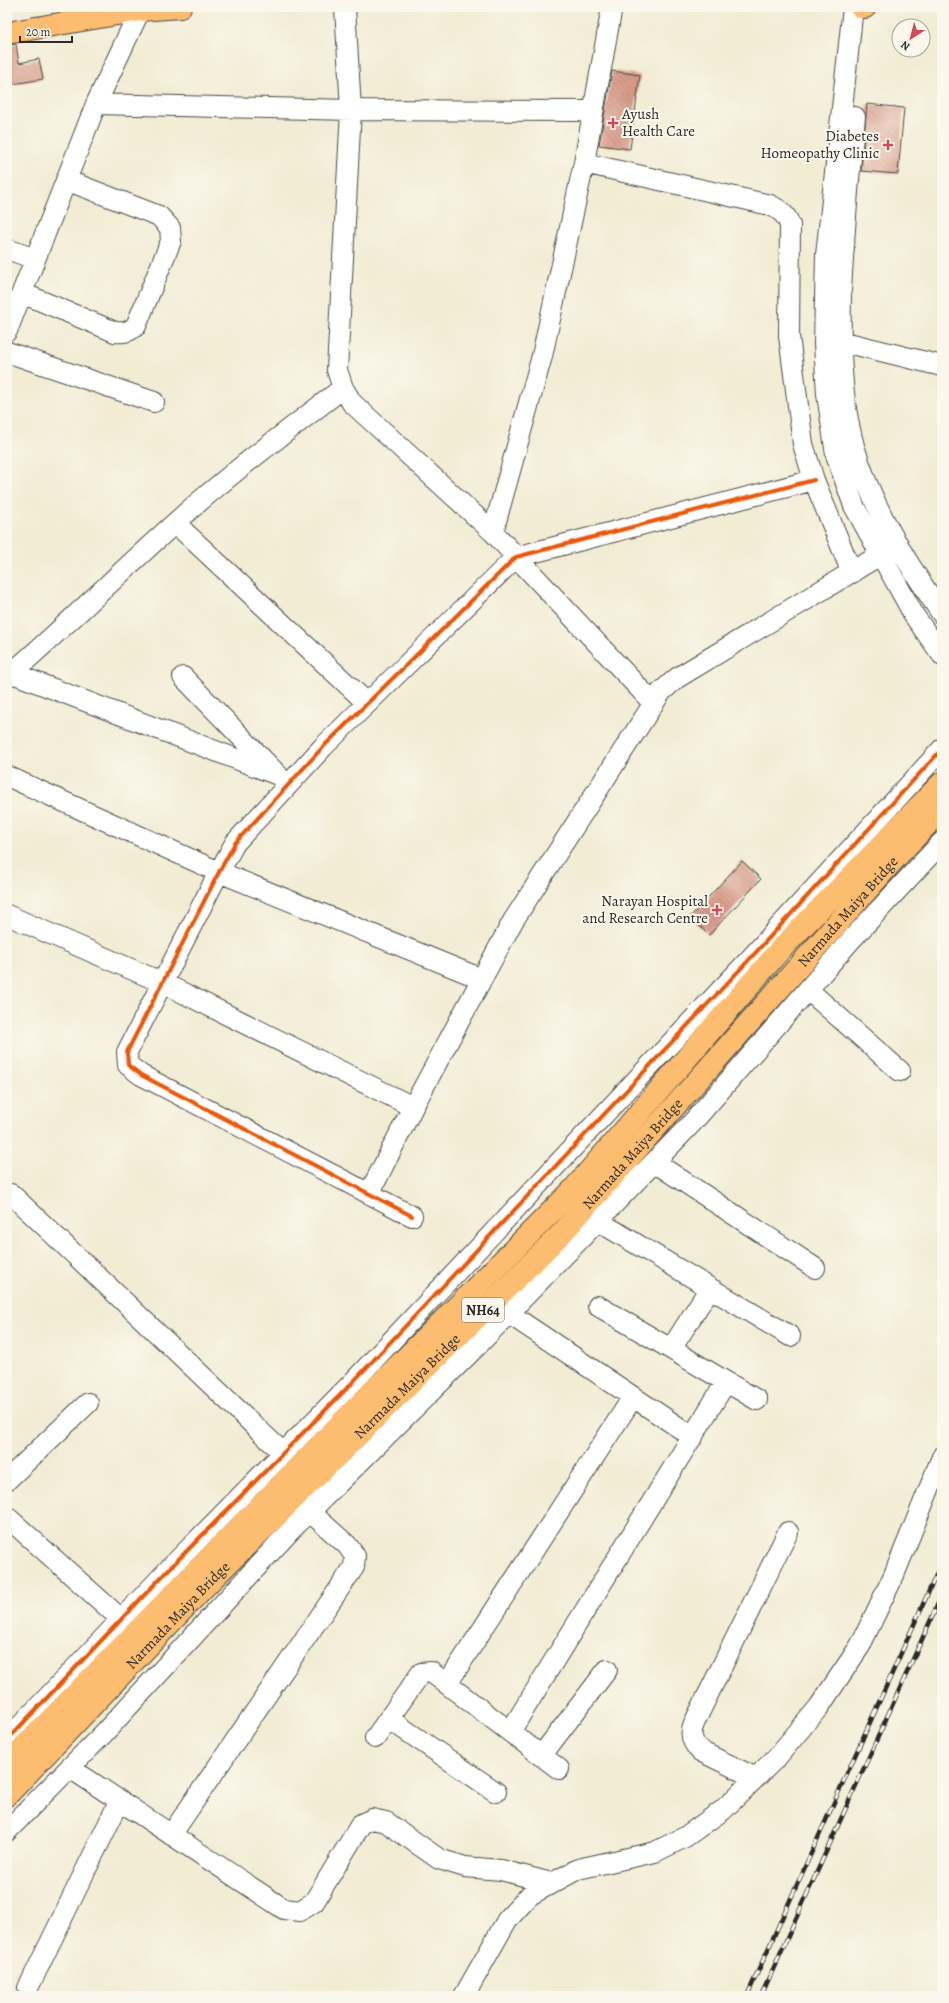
<svg xmlns="http://www.w3.org/2000/svg" width="949" height="2003" viewBox="0 0 949 2003" font-family="Alegreya,serif">
  <defs>
    <pattern id="building-back-hatch" width="6" height="6" patternUnits="userSpaceOnUse"><rect width="6" height="6" fill="#d99b89"/><path d="M-1 5l2 2M0 0l6 6M5-1l2 2" fill="none" stroke="#b07f70"/></pattern>
  </defs>
  <rect width="100%" height="100%" fill="#fbf7ec"/>
  <filter id="ink" filterUnits="userSpaceOnUse"><feTurbulence type="fractalNoise" baseFrequency=".025" numOctaves="2"/><feDisplacementMap in="SourceGraphic" scale="8" xChannelSelector="R" yChannelSelector="G"/><feConvolveMatrix kernelMatrix="1 2 1 2 8 2 1 2 1" color-interpolation-filters="sRGB"/></filter>
  <filter id="wash" filterUnits="userSpaceOnUse"><feTurbulence type="fractalNoise" baseFrequency=".012" numOctaves="4" result="noise"/><feDisplacementMap in="SourceGraphic" scale="16" xChannelSelector="R" yChannelSelector="G"/><feGaussianBlur stdDeviation="0.9" result="paint"/><feColorMatrix in="noise" values="0 0 0 0 0 0 0 0 0 0 0 0 0 0 0 0 0 1.4 0 .05"/><feComposite in="paint" operator="in"/></filter>
  <g filter="url(#wash)">
    <rect width="100%" height="100%" fill="#f2ecd4"/>
    <g id="blocks">
      <!-- building -->
      <path fill="url(#building-back-hatch)" d="M16,44l3,19 20,-4 4,20 -36,6v-40z
        M612,71l28,4 -10,74 -31,-4z
        M867,104l37,4 -6,66 -37,-3z
        M742,861l19,18 -52,56 -19,-18z"/>
    </g>
  </g>
  <g filter="url(#ink)">
    <use href="#blocks" fill-opacity="0" stroke="#494844" stroke-width="1"/>
    <g fill="none" stroke-linecap="round" stroke-linejoin="round">
      <!-- minor casing -->
      <g stroke="#494844" stroke-width="22">
        <path id="minor" d="M345,7l6,103 -14,260 6,18 9,15 141,129 160,171
          M853,7l-27,248 -2,89 3,50 9,61 18,51 61,111 27,38
          M96,104l255,6 242,1
          M855,117c-6,58 -11,117 -14,175 -1,52 -1,104 13,154 17,60 53,117 88,168
          M584,163l186,42c10,5 16,9 20,20l-1,111 14,108 11,36 38,93
          M7,249l28,10
          M22,293l93,39c9,1 14,0 21,-6l35,-85 -1,-13 -11,-12 -93,-36
          M7,331l89,-227 44,-94
          M840,341l102,25
          M7,352l147,50
          M175,523l192,180
          M493,532l49,-176 42,-193 28,-156
          M12,673l266,102
          M7,677c58,-50 111,-103 168,-154 53,-48 111,-91 168,-135
          M183,677l91,94
          M7,776l212,96 263,107
          M7,915l156,68 250,124
          M808,990l92,81
          M654,1162l161,106
          M11,1194l272,259
          M369,1194l44,-87 100,-186 148,-229 16,-14 221,-134
          M412,1216l-271,-141 -13,-10 -1,-13 92,-180 16,-29 88,-96 193,-190 298,-77
          M598,1221l192,115
          M598,1306l159,94
          M508,1313l185,124
          M671,1349l39,-61
          M7,1480l81,-77
          M7,1517l114,102
          M447,1684l186,-287
          M389,1719l107,73
          M510,1732l216,-350
          M375,1738l46,-65 10,-1 128,97
          M7,1740l162,-171 183,-186 395,-421 195,-213
          M541,1756l66,-86
          M70,1768l214,141 16,2 14,-9 47,-78 11,-5 14,3 53,37 26,8 36,3 50,13
          M756,1778l-56,-27c-13,-14 -9,-22 -1,-38l89,-181
          M7,1831l97,-98 186,-202 185,-183 217,-225 158,-182 92,-99
          M171,1835l183,-268 1,-11 -8,-11 -38,-34
          M28,1988l92,-188
          M464,1996l43,-76 23,-25 48,-26 77,-17 30,-15 38,-27 54,-53 42,-50 41,-61 34,-71 48,-118"/>
      </g>
      <!-- major casing -->
      <g stroke="#494844" stroke-width="24">
        <path id="major" d="M861,7h4
          M7,33l133,-23 40,-3"/>
      </g>
      <!-- highway casing -->
      <g stroke="#494844" stroke-width="24">
        <g id="highway">
          <path d="M7,1764l364,-371 202,-203 206,-239 163,-168"/>
          <path id="s1" d="M7,1795l198,-209 358,-354 335,-377 44,-46"/>
        </g>
      </g>
      <!-- minor -->
      <use href="#minor" stroke="#fff" stroke-width="20"/>
      <!-- major -->
      <use href="#major" stroke="#fcbd6f" stroke-width="22"/>
      <!-- highway -->
      <use href="#highway" stroke="#fcbd6f" stroke-width="22"/>
      <!-- rail casing -->
      <g stroke="#2b2b2b" stroke-width="4.5">
        <path id="rail" d="M747,1996l195,-434
          M761,1996l181,-401"/>
      </g>
      <!-- rail -->
      <use href="#rail" stroke="#fbf7ec" stroke-width="3" stroke-dasharray="9" stroke-linecap="butt"/>
      <!-- cycleway casing -->
      <g stroke="#fbf7ec" stroke-width="6">
        <path id="cycleway" d="M412,1216l-271,-141 -13,-10 -1,-13 92,-180 16,-29 88,-96 193,-190 298,-77
          M7,1740l162,-171 183,-186 395,-421 195,-213"/>
      </g>
      <!-- cycleway -->
      <use href="#cycleway" stroke="#e8590c" stroke-width="4"/>
    </g>
  </g>
  <!-- markers -->
  <g fill="#d1495b" stroke="#fbf7ec" stroke-width="1.5">
    <path d="M611 117h4v4h4v4h-4v4h-4v-4h-4v-4h4z"/>
    <path d="M886 139h4v4h4v4h-4v4h-4v-4h-4v-4h4z"/>
    <path d="M715 904h4v4h4v4h-4v4h-4v-4h-4v-4h4z"/>
  </g>
  <g text-anchor="middle" stroke-width="4" stroke-linejoin="round" paint-order="stroke">
    <!-- shield labels -->
    <rect fill="#fbf7ec" stroke="#696865" stroke-width="1" x="462" y="1298" width="42" height="24" rx="3"/>
    <g font-size="14" font-weight="bold" fill="#2b2b2b">
      <text x="483" y="1315">NH64</text>
    </g>
    <!-- poi labels -->
    <g font-size="15" fill="#2b2b2b" stroke="#fbf7ec" text-anchor="end">
      <text x="622" y="119" text-anchor="start">Ayush<tspan x="622" dy="17">Health Care</tspan></text>
      <text x="879" y="141">Diabetes<tspan x="879" dy="17">Homeopathy Clinic</tspan></text>
      <text x="708" y="906">Narayan Hospital<tspan x="708" dy="17">and Research Centre</tspan></text>
    </g>
    <!-- street labels -->
    <g font-size="15" fill="#2b2b2b" stroke="#fbf7ec">
      <text dy="5" stroke="none"><textPath href="#s1" startOffset="1220">Narmada Maiya Bridge</textPath></text>
      <text dy="5" stroke="none"><textPath href="#s1" startOffset="896">Narmada Maiya Bridge</textPath></text>
      <text dy="5" stroke="none"><textPath href="#s1" startOffset="572">Narmada Maiya Bridge</textPath></text>
      <text dy="5" stroke="none"><textPath href="#s1" startOffset="248">Narmada Maiya Bridge</textPath></text>
    </g>
  </g>
  <!-- margin -->
  <rect width="949" height="2003" fill="none" stroke="#fbf7ec" stroke-width="24"/>
  <!-- north arrow -->
  <g transform="translate(911 38) rotate(216)"><circle r="19" fill="#fbf7ec" stroke="#a8a59f"/>
  <path d="M0-3L7 15L0 10L-7 15Z" fill="#d1495b"/>
  <text y="-6" font-size="11" font-weight="bold" text-anchor="middle" fill="#2b2b2b">N</text>
  </g>
  <!-- scale -->
  <path d="M20 36v6h52v-6" fill="none" stroke="#2b2b2b" stroke-width="2"/>
  <text x="26" y="36" font-size="12" fill="#2b2b2b" stroke="#fbf7ec" stroke-width="3" paint-order="stroke">20 m</text>
</svg>
